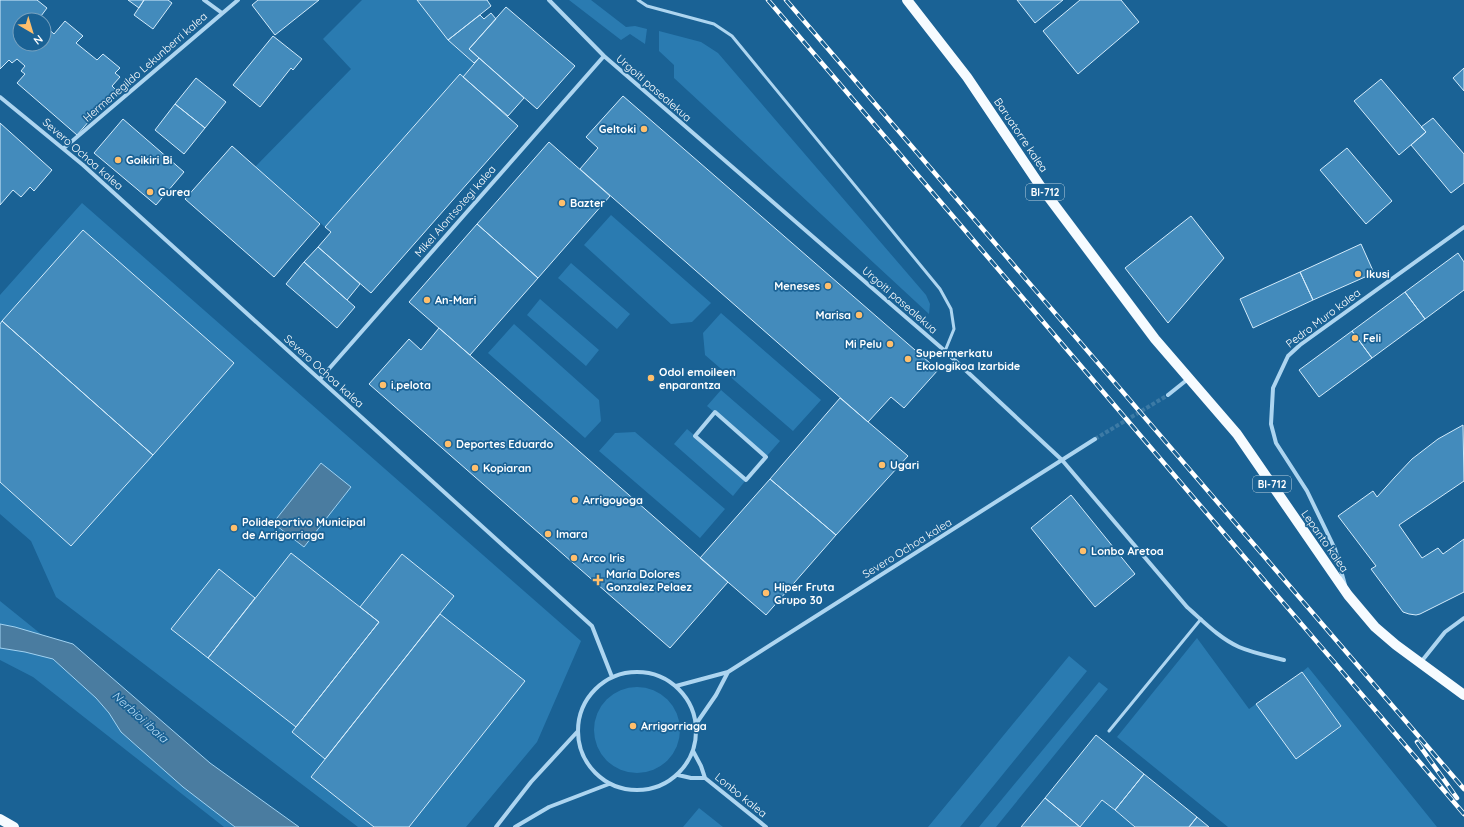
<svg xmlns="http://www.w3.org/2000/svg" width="1464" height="827" viewBox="0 0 1464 827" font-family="Quicksand,sans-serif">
  <rect width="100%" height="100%" fill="#1a6295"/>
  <!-- green -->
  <path fill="#2a7bb1" d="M362,0h55l31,40 26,23 -11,14 -3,-3 -135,153 -70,-60 96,-98 -28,-30z
    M569,0h22l35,27 9,-1 12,3 -2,15 -15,-10 -9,6z
    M659,31l42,11 17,11 208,242 4,9 -1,10 -255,-236v-13l-15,-14z
    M82,203l499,438 -44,101 -71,85h-108l-302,-230 -25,-56 -31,-27v-219z
    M611,215l100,88 -19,19 -21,2 -87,-79z
    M571,263l59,51 -13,15 -59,-51z
    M540,299l59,51 -13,16 -59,-51z
    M721,313l100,87 -28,31 -88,-76 -2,-22z
    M514,324l85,76 2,21 -16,17 -97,-85z
    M721,390l59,51 -14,16 -59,-51z
    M687,429l59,51 -13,16 -59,-52z
    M635,432l90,77 -25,29 -101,-87 16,-18z
    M0,601l280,226h-56l-191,-150 -33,-17z
    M1197,638l52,71 7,-5 40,54 45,-32 -39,-54 6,-5 129,160h-209l-111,-90z
    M1069,656l18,15 -127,156h-32z
    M1099,682l9,7 -112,138h-17z
    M594 730a43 43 0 1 1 86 0a43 43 0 1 1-86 0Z
    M1102,800l33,27h-55z
    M699,808l24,19h-40z"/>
  <!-- water -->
  <path fill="#4a7ca0" stroke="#a0d2f2" d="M321,463l30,24 -47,60 -31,-24z
    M0,624l15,3 58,17 137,119 89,64h-64l-52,-40 -62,-55 -12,-19 -13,-15 -43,-39 -28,-7 -25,-4z"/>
  <!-- building -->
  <path fill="#438bbc" stroke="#d3ebfb" d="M0,0h37l10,8 -9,12h-18v24h24v-19l10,9 11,-13 18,15 -7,7 21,17 6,-6 17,14 -5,5 5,4 -8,9 4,4 -39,45 -60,-52 8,-9 -4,-3 4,-5 -8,-7 -5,4 -3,-3 -9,9z
    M128,0h16l-5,8z
    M144,0h24l4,3 -19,26 -19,-14z
    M258,0h61l-44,35 -23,-30z
    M417,0h70l4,6 -43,34z
    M1017,0h46l-28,23z
    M1080,0h41l18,22 -61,52 -35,-43z
    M506,7l69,59 -38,43 -68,-60z
    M491,13l5,6 -27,30 10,9 -5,5 -26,-23 32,-25 4,4z
    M273,36l29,23 -9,11 -2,-2 -31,39 -27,-22z
    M479,58l45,40 -16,18 -45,-39z
    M1464,68v23l-11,-13z
    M460,74l58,52 -147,167 -53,-46 13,-15 -6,-5z
    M196,78l30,24 -21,26 -30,-24z
    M1381,79l45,53 -27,23 -45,-54z
    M623,96l315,274 -34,38 -13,-11 -23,25 -288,-253 18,-21 -12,-11z
    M175,104l30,24 -21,26 -29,-24z
    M1433,118l31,36v29l-13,10 -40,-48 15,-13 -5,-5z
    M123,119l61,53 -28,33 -62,-52z
    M0,123l52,47 -18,21 -4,-4 -9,10 -8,-7 -13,15z
    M549,142l61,54 -72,82 -61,-54z
    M232,146l88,78 -46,53 -89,-78z
    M1347,148l45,53 -26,23 -46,-54z
    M1191,216l33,42 -56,65 -43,-55z
    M477,224l61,54 -68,77 -61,-53z
    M83,230l151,133 -81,92 -151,-134z
    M1361,244l13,29 -61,27 -13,-28z
    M318,247l42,37 -13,16 -43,-38z
    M1458,253l6,9v28l-39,29 -20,-27z
    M304,262l51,45 -18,21 -51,-44z
    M1300,272l13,28 -60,28 -13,-29z
    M1405,292l20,27 -53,39 -20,-27z
    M2,321l151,134 -82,91 -71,-64v-158z
    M439,328l289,254 -58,66 -301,-264 40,-45 12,11z
    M1352,331l20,27 -53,39 -20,-27z
    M840,398l68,58 -72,79 -66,-56z
    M1463,425l1,56 -65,44 23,33 16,-10 5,6 21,-15v53l-44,22 -4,1 -7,-1 -6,-2 -32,-43 5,-3 -38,-50 35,-25 4,6 18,-20 17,-18 26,-20z
    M770,479l66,56 -70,80 -66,-57z
    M1071,495l64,79 -40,33 -64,-79z
    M291,553l88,69 -83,105 -88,-69z
    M402,554l52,42 -129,163 -33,-27 87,-110 -19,-15z
    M219,569l36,29 -47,60 -37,-29z
    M440,614l85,67 -116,146h-35l-63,-50z
    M1302,672l39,54 -45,33 -40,-55z
    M1096,735l48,39 -29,36 -13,-10 -22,27 -35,-29z
    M1144,774l53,43 -8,10h-54l-20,-17z
    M1045,798l35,29h-59z
    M1197,817l12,10h-20z"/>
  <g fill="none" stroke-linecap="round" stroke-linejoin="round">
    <!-- street-tunnel -->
    <path stroke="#3c7aa5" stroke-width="4" stroke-dasharray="4 2" stroke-linecap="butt" d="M1095,439l73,-44"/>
    <!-- lane -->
    <path stroke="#add5f0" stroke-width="3" d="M638,0l9,6 67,18 18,12 208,253 11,20 3,20 -9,22
      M1109,731l92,-112"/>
    <!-- street -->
    <path stroke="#add5f0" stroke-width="4" d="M204,0l18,13
      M549,0l55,56 341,295 117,109 125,147c16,14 32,31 52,40 14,6 30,9 45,13
      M0,97l83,68 509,461 20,51
      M64,148l174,-148
      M320,379l284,-323
      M1168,395l20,-16
      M715,412l51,45 -20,23 -51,-44z
      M1345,585l-10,-36 -28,-58 -31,-48 -5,-19 2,-36 15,-32 12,-11 164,-118
      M1421,662l24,-30 19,-14
      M578 731a59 59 0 1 1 118 0a59 59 0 1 1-118 0Z
      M676,686l52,-14 367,-233
      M696,724l20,-29 12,-23
      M693,751l8,15 4,12 61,49
      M678,775l13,3h14
      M496,827l35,-45 47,-51
      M515,827l34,-20 60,-23"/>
    <!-- primary -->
    <path stroke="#f6fbff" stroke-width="10" d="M907,0l60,77 74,110 114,152 82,95 111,161 27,32 21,18 68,50
      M0,819l14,8"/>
    <!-- rail casing -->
    <g stroke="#fff" stroke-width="4.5">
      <path id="rail" d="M768,0l696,814
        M786,0l678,789
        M1417,742l40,56"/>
    </g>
    <!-- rail -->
    <use href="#rail" stroke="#1a6295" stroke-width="3" stroke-dasharray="9" stroke-linecap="butt"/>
  </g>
  <!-- markers -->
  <g fill="#ffbf6c" stroke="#1a6295" stroke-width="1.5">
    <circle cx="644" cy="129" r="4"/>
    <circle cx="118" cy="160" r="4"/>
    <circle cx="150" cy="192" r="4"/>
    <circle cx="562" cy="203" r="4"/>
    <circle cx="1358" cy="274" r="4"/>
    <circle cx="828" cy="286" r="4"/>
    <circle cx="427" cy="300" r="4"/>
    <circle cx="859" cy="315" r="4"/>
    <circle cx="1355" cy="338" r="4"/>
    <circle cx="890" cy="344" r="4"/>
    <circle cx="908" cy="359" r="4"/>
    <circle cx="651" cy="378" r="4"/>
    <circle cx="383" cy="385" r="4"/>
    <circle cx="448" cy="444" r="4"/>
    <circle cx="882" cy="465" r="4"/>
    <circle cx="475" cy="468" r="4"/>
    <circle cx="575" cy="500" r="4"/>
    <circle cx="234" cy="528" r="4"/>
    <circle cx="548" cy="534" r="4"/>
    <circle cx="1083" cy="551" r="4"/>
    <circle cx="574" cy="558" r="4"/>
    <path d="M596 574h4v4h4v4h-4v4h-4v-4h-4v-4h4z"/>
    <circle cx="766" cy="593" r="4"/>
    <circle cx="633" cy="726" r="4"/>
  </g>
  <g text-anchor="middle" stroke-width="3.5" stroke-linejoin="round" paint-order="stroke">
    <!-- shield labels -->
    <g fill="#1a6295" stroke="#bad0df" stroke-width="1">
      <rect x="1026" y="184" width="38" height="16" rx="3"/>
      <rect x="1253" y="476" width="38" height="16" rx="3"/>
    </g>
    <g font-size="10" font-weight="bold" fill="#fff">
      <text x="1045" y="196">BI-712</text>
      <text x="1272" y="488">BI-712</text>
    </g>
    <!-- street labels -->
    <g font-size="11" fill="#fff" stroke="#1a6295">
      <text transform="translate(145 67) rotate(-41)" y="4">Hermenegildo Lekunberri kalea</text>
      <text transform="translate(654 88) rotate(41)" y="4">Urgoiti pasealekua</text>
      <text transform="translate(1021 135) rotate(56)" y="4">Baruatorre kalea</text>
      <text transform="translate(83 154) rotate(41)" y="4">Severo Ochoa kalea</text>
      <text transform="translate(455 211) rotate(-49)" y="4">Mikel Alontsotegi kalea</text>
      <text transform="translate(900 300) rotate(41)" y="4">Urgoiti pasealekua</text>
      <text transform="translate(1323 318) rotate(-37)" y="4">Pedro Muro kalea</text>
      <text transform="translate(324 371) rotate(42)" y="4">Severo Ochoa kalea</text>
      <text transform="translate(1325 541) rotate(55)" y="4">Lepanto kalea</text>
      <text transform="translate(907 548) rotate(-32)" y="4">Severo Ochoa kalea</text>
      <text transform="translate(741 795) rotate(39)" y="4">Lonbo kalea</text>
    </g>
    <!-- poi labels -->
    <g font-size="11" font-weight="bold" fill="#fff" stroke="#1a6295" text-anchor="start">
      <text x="636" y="133" text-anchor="end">Geltoki</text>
      <text x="126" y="164">Goikiri Bi</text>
      <text x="158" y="196">Gurea</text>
      <text x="570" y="207">Bazter</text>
      <text x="1366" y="278">Ikusi</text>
      <text x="820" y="290" text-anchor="end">Meneses</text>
      <text x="435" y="304">An-Mari</text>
      <text x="851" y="319" text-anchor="end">Marisa</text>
      <text x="1363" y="342">Feli</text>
      <text x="882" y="348" text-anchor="end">Mi Pelu</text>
      <text x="916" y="357">Supermerkatu<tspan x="916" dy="13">Ekologikoa Izarbide</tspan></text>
      <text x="659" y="376">Odol emoileen<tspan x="659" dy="13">enparantza</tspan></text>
      <text x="391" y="389">i.pelota</text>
      <text x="456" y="448">Deportes Eduardo</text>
      <text x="890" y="469">Ugari</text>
      <text x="483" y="472">Kopiaran</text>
      <text x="583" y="504">Arrigoyoga</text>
      <text x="242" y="526">Polideportivo Municipal<tspan x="242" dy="13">de Arrigorriaga</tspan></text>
      <text x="556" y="538">Imara</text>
      <text x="1091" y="555">Lonbo Aretoa</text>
      <text x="582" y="562">Arco Iris</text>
      <text x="606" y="578">María Dolores<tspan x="606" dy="13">Gonzalez Pelaez</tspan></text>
      <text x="774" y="591">Hiper Fruta<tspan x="774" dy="13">Grupo 30</tspan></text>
      <text x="641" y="730">Arrigorriaga</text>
    </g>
    <!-- water labels -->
    <g font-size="12" font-style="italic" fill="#b9def7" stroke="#1a6295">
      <text transform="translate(140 717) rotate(42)" y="4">Nerbioi ibaia</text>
    </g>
  </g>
  <!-- north arrow -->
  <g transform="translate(32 32) rotate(142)"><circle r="19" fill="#1a6295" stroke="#76a1bf"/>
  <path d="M0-3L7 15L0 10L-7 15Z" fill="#ffbf6c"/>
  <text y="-6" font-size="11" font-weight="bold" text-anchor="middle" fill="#ffffff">N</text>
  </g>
</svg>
